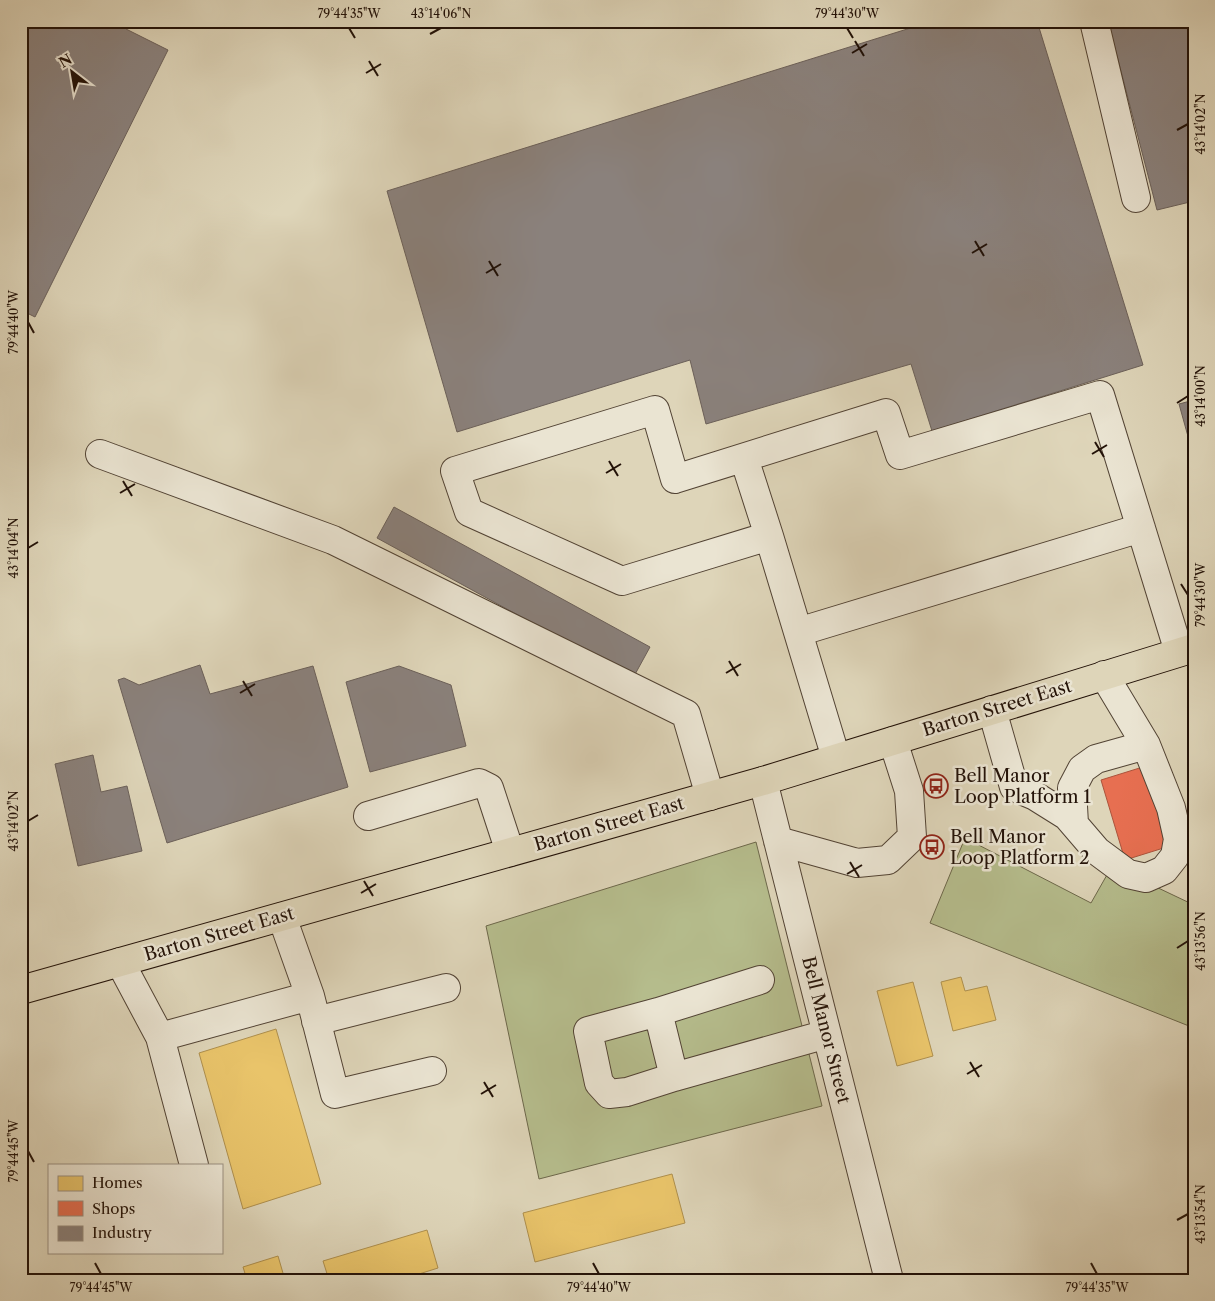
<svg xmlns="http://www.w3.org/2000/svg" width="1215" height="1301" viewBox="0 0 1215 1301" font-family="'Libre Caslon Text',serif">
  <rect width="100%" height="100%" fill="#ded5b9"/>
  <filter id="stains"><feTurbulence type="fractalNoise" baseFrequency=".004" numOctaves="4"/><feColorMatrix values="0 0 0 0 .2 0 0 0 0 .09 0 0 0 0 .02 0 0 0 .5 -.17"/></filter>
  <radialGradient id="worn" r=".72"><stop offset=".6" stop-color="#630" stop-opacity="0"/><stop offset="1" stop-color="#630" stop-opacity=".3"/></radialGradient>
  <!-- green -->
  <path fill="#b5bc8c" stroke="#6c674a" d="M965,838l126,65 21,-37 82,39v123l-264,-105z
    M756,842l66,264 -283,73 -53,-253z"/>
  <!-- homes -->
  <path fill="#e9c46a" stroke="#ae8f4d" d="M961,977l4,14 22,-5 9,34 -43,11 -12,-49z
    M913,982l20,74 -36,10 -20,-75z
    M276,1029l45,155 -78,25 -44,-156z
    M672,1174l13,49 -150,39 -12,-49z
    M427,1230l11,38 -38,12h-71l-6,-19z
    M278,1256l7,24h-38l-4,-13z"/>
  <!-- shops -->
  <path fill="#e76f51" stroke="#ac533b" d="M1146,766l24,80 -45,14 -24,-80z"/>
  <!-- industry -->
  <path fill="#8a817c" stroke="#6b6059" d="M21,21h109l-4,8 42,21 -133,267 -14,-7z
    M933,21h104l106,344 -211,66 -21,-67 -205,60 -16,-64 -233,72 -70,-241z
    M1108,21h86v180l-37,9z
    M1194,400v58l-15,-54z
    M394,507l256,140 -17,31 -256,-140z
    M200,665l10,29 103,-28 35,121 -181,56 -49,-163 6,-2 15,7z
    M399,666l52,19 15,61 -96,26 -24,-90z
    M93,755l8,37 26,-6 15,65 -64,15 -23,-102z"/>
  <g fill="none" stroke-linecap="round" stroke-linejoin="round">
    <!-- minor casing -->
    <g stroke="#524334" stroke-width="30">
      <path id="minor" d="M1094,21l42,177
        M100,454l233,86 353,174 24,82
        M744,458l25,78
        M798,632l343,-104
        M992,710l22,77 21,9 32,20 30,35 31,23 18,4 18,-8 11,-14 3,-17 -7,-31 -25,-63 -42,-70
        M836,758l-67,-222 -147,45 -153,-69 -14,-41 200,-61 20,69 211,-66 14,42 200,-60 79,257
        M763,781l126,499
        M368,816l111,-33 10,5 21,64
        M1074,824l-2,-36 10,-19 14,-10 50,-14
        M778,841l79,22 31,-3 24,-23 -3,-46 -16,-50
        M282,917l28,79
        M120,962l40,75
        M760,980l-102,32 -70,19 11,52 10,11 18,-2 47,-15 153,-43
        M658,1012l16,65
        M316,1021l130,-33
        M194,1165l-34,-128 150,-41 25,98 97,-23"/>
    </g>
    <!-- major casing -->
    <g stroke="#231208" stroke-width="30">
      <path id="major" d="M21,990l742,-209 431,-133"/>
    </g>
    <!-- minor -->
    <use href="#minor" stroke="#eae4d2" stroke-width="28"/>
    <!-- major -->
    <use href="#major" stroke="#ded5b9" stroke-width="28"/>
  </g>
  <!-- ticks -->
  <path fill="none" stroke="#231208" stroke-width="2" d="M349,28l6,10M847,28l6,10M430,34l11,-6M855,41l9,15M852,53l15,-9M369,61l9,15M366,73l15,-9M1177,130l11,-6M975,241l9,15M972,253l15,-9M489,261l9,15M486,273l15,-9M28,322l6,11M1177,403l11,-7M1095,442l9,15M1092,454l15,-9M609,461l9,15M606,473l15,-9M123,481l9,15M120,493l15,-9M28,548l10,-6M1181,584l7,11M729,661l9,15M726,673l15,-9M243,681l9,15M240,693l15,-9M28,821l10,-6M850,862l9,15M847,874l15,-9M364,881l9,15M361,893l15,-9M1177,948l11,-7M970,1062l9,15M967,1074l15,-9M484,1082l9,15M481,1094l15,-9M28,1151l6,11M1177,1220l11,-6M95,1263l6,11M593,1263l6,11M1091,1263l6,11"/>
  <!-- icons -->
  <defs>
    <g id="bus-ring" transform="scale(1.25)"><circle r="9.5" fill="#eae4d2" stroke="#8f2418" stroke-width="1.5"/><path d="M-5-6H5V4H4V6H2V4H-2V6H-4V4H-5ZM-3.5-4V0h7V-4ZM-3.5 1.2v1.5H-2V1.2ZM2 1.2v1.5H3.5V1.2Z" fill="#8f2418"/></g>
  </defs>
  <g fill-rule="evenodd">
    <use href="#bus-ring" x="936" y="786"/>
    <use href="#bus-ring" x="932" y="847"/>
  </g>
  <g text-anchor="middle" stroke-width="5" stroke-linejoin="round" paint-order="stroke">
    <!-- street labels -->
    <g font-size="18" fill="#231208" stroke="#eae4d2">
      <text transform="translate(997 708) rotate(-17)" y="6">Barton Street East</text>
      <text transform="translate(609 824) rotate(-16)" y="6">Barton Street East</text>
      <text transform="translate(219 934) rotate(-16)" y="6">Barton Street East</text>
      <text transform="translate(826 1030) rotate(76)" y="6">Bell Manor Street</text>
    </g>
    <!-- poi labels -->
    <g font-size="18" fill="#231208" stroke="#eae4d2" text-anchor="start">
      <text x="954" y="782">Bell Manor<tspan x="954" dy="21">Loop Platform 1</tspan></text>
      <text x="950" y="843">Bell Manor<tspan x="950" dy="21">Loop Platform 2</tspan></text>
    </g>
  </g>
  <!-- margin -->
  <rect width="1215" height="1301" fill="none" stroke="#ded5b9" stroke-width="55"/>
  <!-- legend -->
  <rect x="48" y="1164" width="175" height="90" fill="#eae4d2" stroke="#9a9081"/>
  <rect x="58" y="1176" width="25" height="15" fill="#e9c46a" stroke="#9a9081"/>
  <text x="92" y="1188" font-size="15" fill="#231208">Homes</text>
  <rect x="58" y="1201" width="25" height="15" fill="#e76f51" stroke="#9a9081"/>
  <text x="92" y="1214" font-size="15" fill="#231208">Shops</text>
  <rect x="58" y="1226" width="25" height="15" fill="#8a817c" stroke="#9a9081"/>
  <text x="92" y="1238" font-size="15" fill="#231208">Industry</text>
  <!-- north arrow -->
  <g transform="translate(72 72) rotate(329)" stroke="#eae4d2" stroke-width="4" paint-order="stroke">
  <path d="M0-4L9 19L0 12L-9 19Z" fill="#231208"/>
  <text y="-8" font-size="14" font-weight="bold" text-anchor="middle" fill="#231208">N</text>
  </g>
  <rect x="28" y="28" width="1160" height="1246" fill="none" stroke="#231208" stroke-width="2"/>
  <g font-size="12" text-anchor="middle" fill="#231208">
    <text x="349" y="18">79°44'35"W</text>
    <text x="441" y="18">43°14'06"N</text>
    <text x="847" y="18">79°44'30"W</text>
    <text transform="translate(1201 124) rotate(-90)" y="4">43°14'02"N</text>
    <text transform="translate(14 322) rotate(-90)" y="4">79°44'40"W</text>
    <text transform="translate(1201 396) rotate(-90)" y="4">43°14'00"N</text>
    <text transform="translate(14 548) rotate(-90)" y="4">43°14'04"N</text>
    <text transform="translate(1201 595) rotate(-90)" y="4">79°44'30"W</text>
    <text transform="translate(14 821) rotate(-90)" y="4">43°14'02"N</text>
    <text transform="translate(1201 941) rotate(-90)" y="4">43°13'56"N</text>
    <text transform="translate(14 1151) rotate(-90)" y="4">79°44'45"W</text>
    <text transform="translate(1201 1214) rotate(-90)" y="4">43°13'54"N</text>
    <text x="101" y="1292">79°44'45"W</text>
    <text x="599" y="1292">79°44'40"W</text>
    <text x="1097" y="1292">79°44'35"W</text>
  </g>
  <rect width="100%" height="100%" filter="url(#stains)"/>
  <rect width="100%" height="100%" fill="url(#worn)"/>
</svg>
